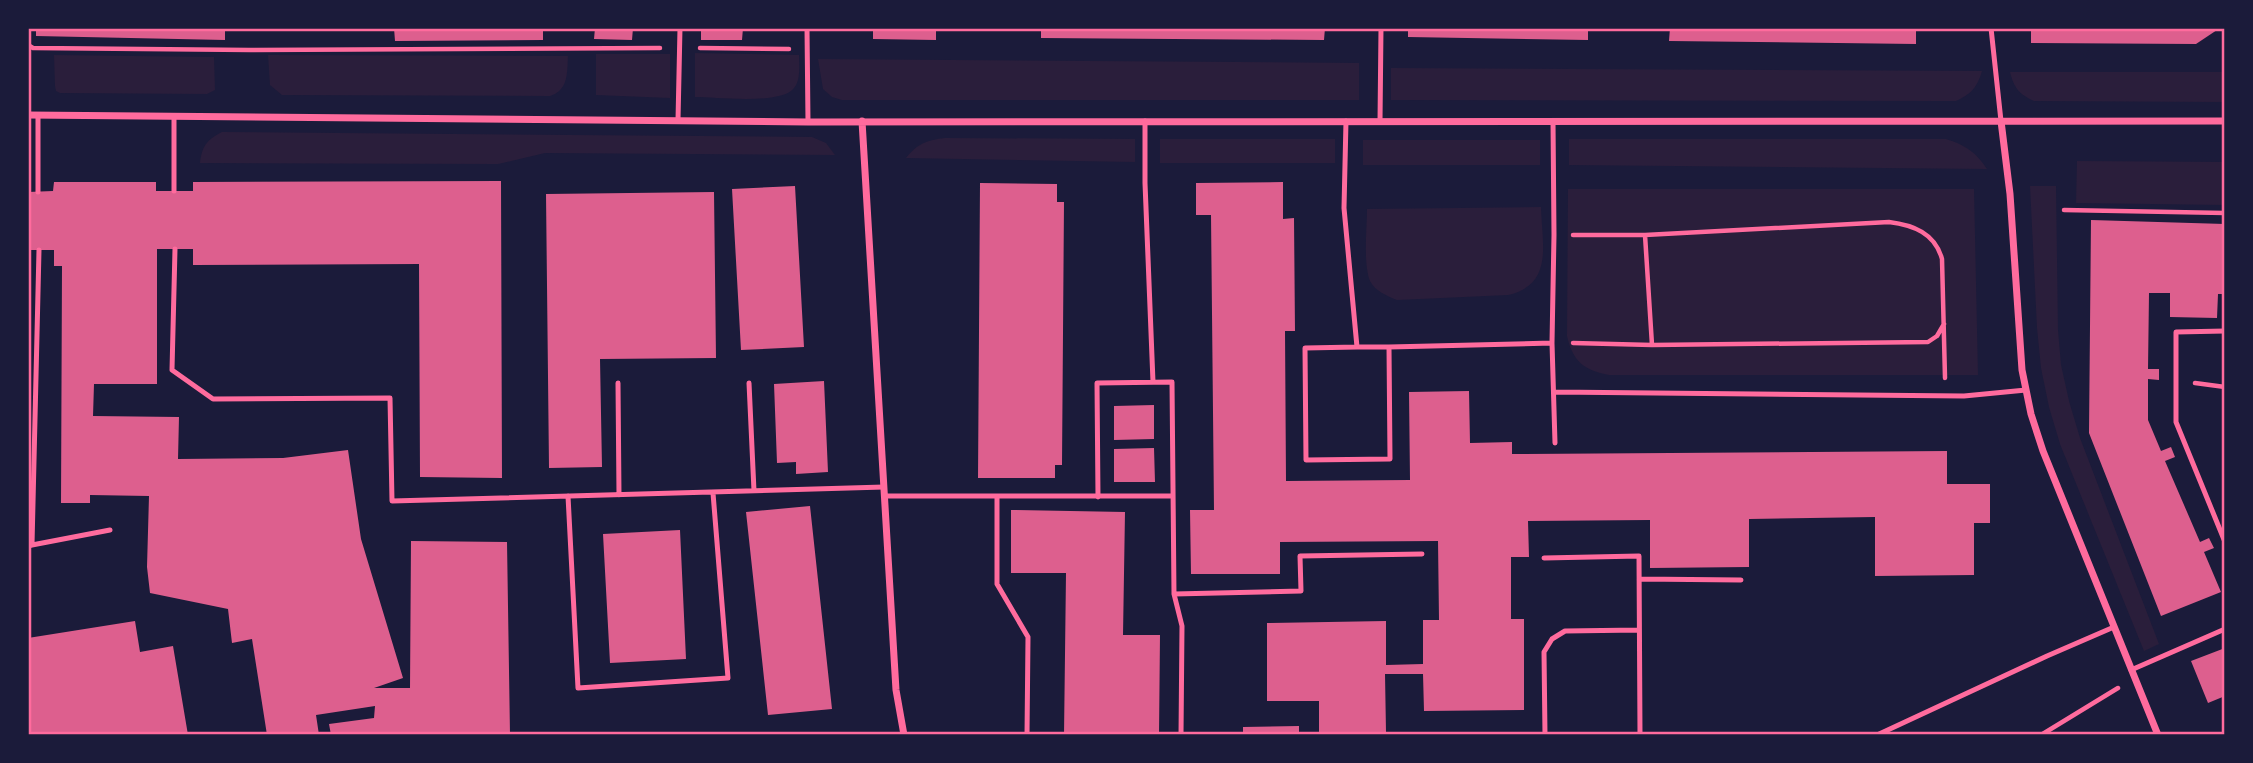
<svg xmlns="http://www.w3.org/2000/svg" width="2253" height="763" viewBox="0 0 2253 763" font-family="Montserrat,sans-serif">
  <rect width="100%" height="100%" fill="#1b1b3a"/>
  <!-- green -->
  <path fill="#2a1e3b" d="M695,53l104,2c0,10 2,25 -5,33 -12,17 -78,9 -99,9z
    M596,54h74v44l-74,-3z
    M54,55l160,2 1,33 -8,4 -147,-1 -4,-2 -1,-5z
    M268,55l300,1c-1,16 1,34 -18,40l-268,-1 -12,-10z
    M818,59l541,4v37h-517l-10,-3 -9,-8z
    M1391,68l591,3c-5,17 -11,23 -26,30l-565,-1z
    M2010,72h215v30l-191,-1c-15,-7 -20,-13 -24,-29z
    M222,132l590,5 14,6 9,12 -290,-2 -47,11 -298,-1c2,-16 6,-23 22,-31z
    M945,138l190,1v23l-229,-4c11,-14 21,-18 39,-20z
    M1160,139h175v24h-175z
    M1569,139h377c19,6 30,13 41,30l-418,-4z
    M1363,140h177v25h-177z
    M2077,161l148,1v43l-149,-2z
    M2030,186h26l2,144 3,35 8,36 11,37 79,206 -15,7 -84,-207 -11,-37 -8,-39 -4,-40z
    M1568,189h406l4,186h-369c-25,-5 -36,-13 -42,-39z
    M1541,207c1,38 13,77 -33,88l-111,5c-10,-4 -22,-9 -27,-19 -7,-18 -3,-52 -3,-72z"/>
  <!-- building -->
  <path fill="#dd5f8e" d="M36,28h189v12l-189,-4z
    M394,28h149v12l-148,1z
    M595,28h38l-1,12 -38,-1z
    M701,28h42l-1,12h-41z
    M873,28h63v12l-63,-1z
    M1041,28h284l-1,12 -283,-2z
    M1408,28h180v12l-180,-3z
    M1670,28h246v16l-247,-3z
    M2031,28h189l-24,16 -165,-1z
    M501,181l1,297 -82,-1 -1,-213 -226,1v-16h-36v135h-63l-1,32 86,1 -1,42 105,-1 65,-8 13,89 42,139 -29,10h36l1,-147 96,1 3,193h-179l-2,-11 45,-6 1,-12 -59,9 3,20h-52l-15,-96 -20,4 -4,-34 -78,-16 -3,-26 2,-71 -59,-1v8h-29l1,-237h-8v-16h-26v-58l25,-1 1,-9h102v9h37v-9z
    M1283,182v37l11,-1 1,113h-10l1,150 124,-1 -1,-88 60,-1 1,52 42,-1v12l435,-3v33h43v39h-16v52l-99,1v-59l-126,2v48l-99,1v-48l-122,1 1,36h-18v62h13v91l-100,1 -1,-37h-38l1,58h-67v-31h-52v-78l119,-2v44l37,-1v-44h16l-1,-79 -158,1v32h-89l-1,-64h24l-3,-295h-15v-32z
    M980,183l77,1v18h7l-2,263h-7v13h-77z
    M795,186l9,161 -63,3 -9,-161z
    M714,192l2,166 -116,1 2,108 -53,1 -3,-274z
    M2091,220l134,4v70h-7l-1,24 -47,-1v-24h-21l-1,76h11v11l-11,-1v41l13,31 10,-4 4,10 -10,4 35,81 9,-4 5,10 -10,4 17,40 -60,24 -72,-183z
    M824,381l4,91 -32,2v-12l-19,1 -3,-79z
    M1154,405v34l-40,1v-34z
    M1154,448l1,34h-41v-33z
    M810,506l22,203 -64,6 -22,-203z
    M1011,510l114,2 -2,123h37l-1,100h-95l2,-162h-55z
    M680,530l6,129 -76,4 -7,-129z
    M135,621l5,31 33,-6 15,89h-160v-97z
    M2225,648v48l-17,7 -17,-42z
    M1299,726v9h-56v-8z"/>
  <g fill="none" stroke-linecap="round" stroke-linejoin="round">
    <!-- path -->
    <path stroke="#ff6b9d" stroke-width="4.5" d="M28,45l5,3 217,2 410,-2
      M700,48l89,1
      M2064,210l161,3
      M1573,235h72l244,-13c24,3 46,11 53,37l3,119
      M1645,235l7,110
      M1573,343l79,2 276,-3 9,-6 7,-12
      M2195,383l30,4
      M2041,735l77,-47"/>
    <!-- service -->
    <path stroke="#ff6b9d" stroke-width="5" d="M807,28l1,94
      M1991,28l10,93
      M174,116v75
      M678,120l2,-92
      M1145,121v62l8,199
      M1346,121l-2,87 13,139
      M1380,121l1,-93
      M1553,121l1,114 -2,108 3,100
      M38,192v-77
      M175,249l-3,121 41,29 177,-1 2,103 492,-14
      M2225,331l-49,1v90l49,120
      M1357,347h32l1,112 -84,1 -1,-112z
      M1389,347l163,-4
      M618,383l1,112
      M749,383l5,108
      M1554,392l410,4 62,-6
      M568,496l10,192 150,-10 -15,-185
      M884,496h289
      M997,496v88l31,53 -1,98
      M1098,497l-1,-114 75,-1 2,212
      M32,545l78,-15
      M28,546l4,-1 7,-295
      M1544,558l95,-2 1,179
      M1639,579l102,1
      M2131,670l94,-41
      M1181,735l1,-109 -8,-32 127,-3 -1,-35 122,-2
      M1545,735l-1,-83 8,-13 13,-8 74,-1
      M1877,735l170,-79 67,-29"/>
    <!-- minor -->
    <path stroke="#ff6b9d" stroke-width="7" d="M28,115l780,7 1417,-1
      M862,121l34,569 8,45
      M2001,121l9,73 12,176 9,44 12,37 115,284"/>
  </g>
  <!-- border -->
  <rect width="2253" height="763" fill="none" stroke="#1b1b3a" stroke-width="60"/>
  <rect x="30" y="30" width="2193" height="703" fill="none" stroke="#ff6b9d" stroke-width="2.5"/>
</svg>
